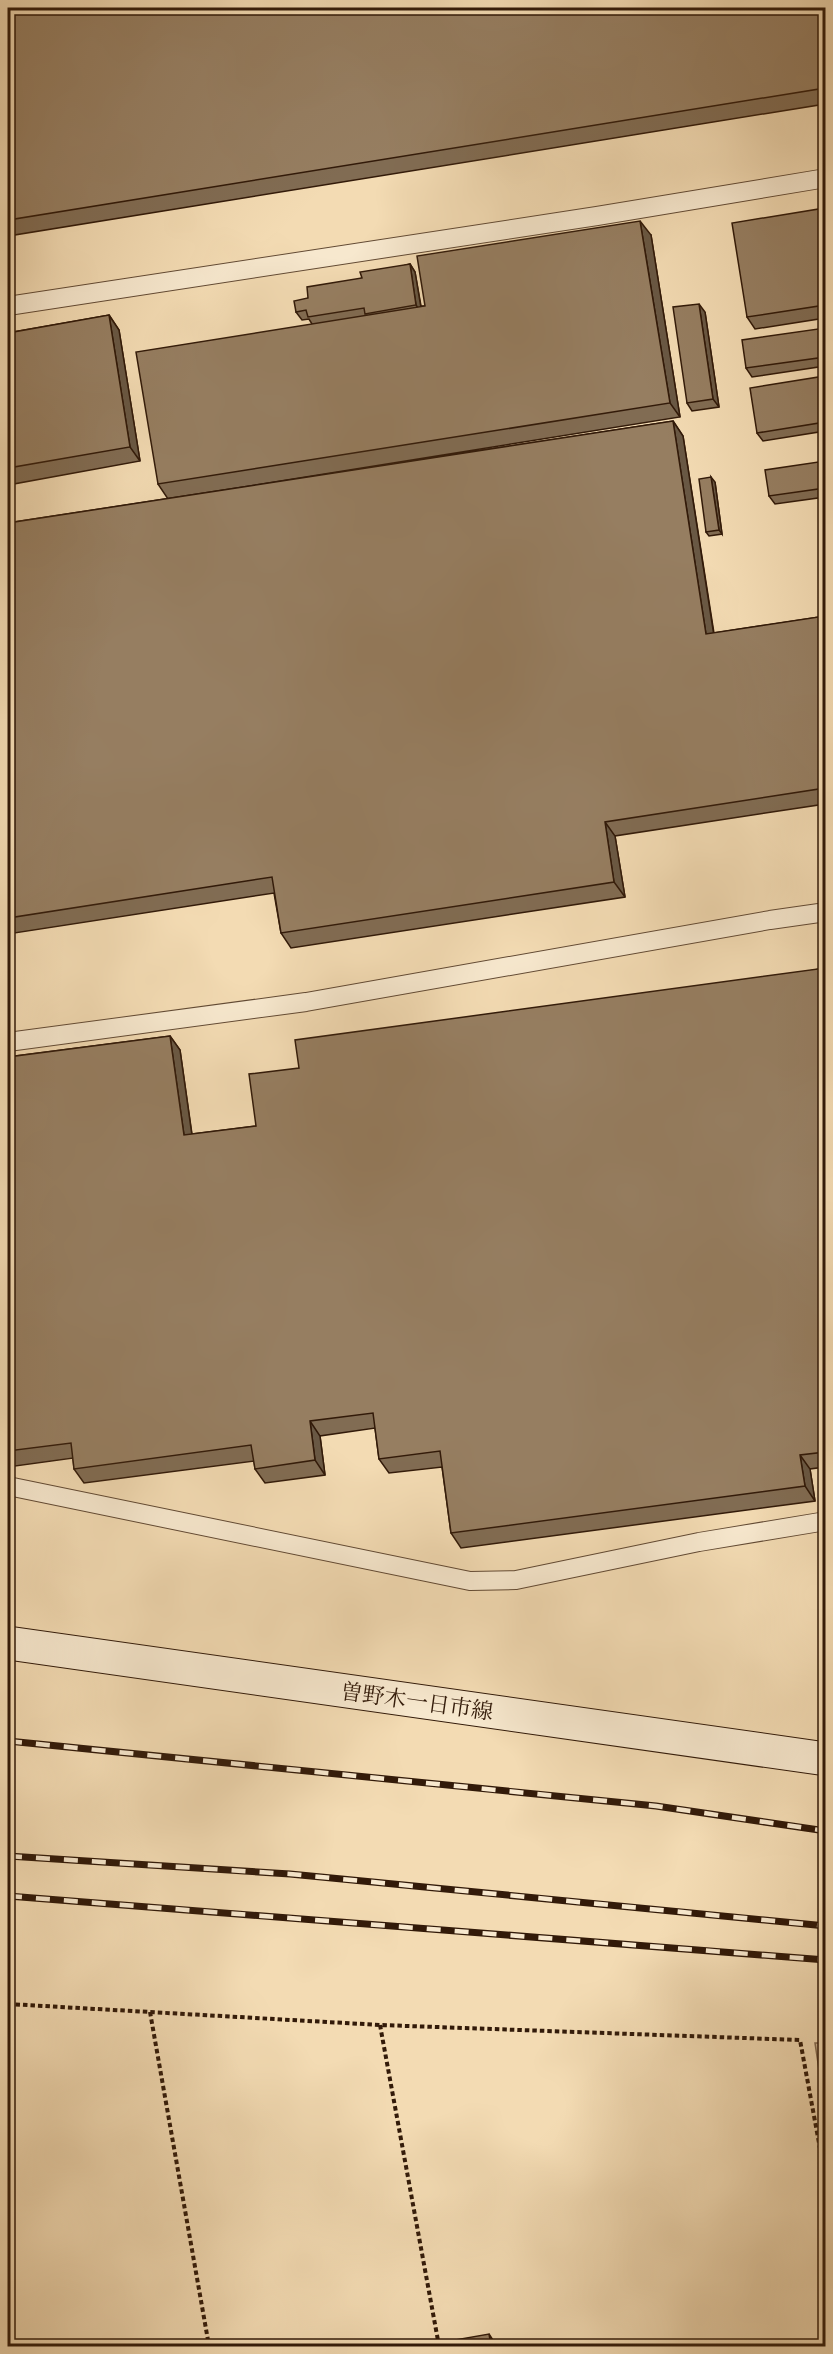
<svg xmlns="http://www.w3.org/2000/svg" width="833" height="2354" viewBox="0 0 833 2354" font-family="Alegreya,'Noto Serif JP',serif">
  <rect width="100%" height="100%" fill="#f3dbb3"/>
  <filter id="stains"><feTurbulence type="fractalNoise" baseFrequency=".00333" numOctaves="4"/><feColorMatrix values="0 0 0 0 .2 0 0 0 0 .09 0 0 0 0 .02 0 0 0 .5 -.17"/></filter>
  <radialGradient id="worn" r=".72"><stop offset=".6" stop-color="#630" stop-opacity="0"/><stop offset="1" stop-color="#630" stop-opacity=".3"/></radialGradient>
  <!-- green -->
  <path fill="#d2ba96" stroke="#826a50" stroke-width="1.5" d="M815,2043h10v67z"/>
  <g fill="none" stroke-linecap="round" stroke-linejoin="round">
    <!-- service casing -->
    <g stroke="#624a34" stroke-width="20">
      <path id="service" d="M8,306l589,-90 229,-38
        M8,1042l298,-40 464,-82 56,-8
        M8,1486l462,95 46,-1 183,-38 127,-21"/>
    </g>
    <!-- secondary casing -->
    <g stroke="#321a09" stroke-width="35">
      <path id="secondary" d="M8,1643l818,116"/>
    </g>
    <!-- path -->
    <path stroke="#321a09" stroke-width="4" stroke-dasharray="4.5 3" stroke-linecap="butt" d="M8,2004l372,21 420,15 26,141
      M150,2012l59,334
      M380,2025l59,321
      M190,2346l19,-3"/>
    <!-- service -->
    <use href="#service" stroke="#f7e8ce" stroke-width="18"/>
    <!-- secondary -->
    <use href="#secondary" stroke="#f7e8ce" stroke-width="33"/>
    <!-- rail casing -->
    <g stroke="#321a09" stroke-width="7">
      <path id="rail" d="M8,1741l648,65 170,25
        M8,1856l282,18 536,52
        M8,1896l818,64"/>
    </g>
    <!-- rail -->
    <use href="#rail" stroke="#f7e8ce" stroke-width="4.5" stroke-dasharray="14" stroke-linecap="butt"/>
  </g>
  <!-- wall -->
  <path fill="#816c53" stroke="#321a09" stroke-width="1.5" d="M8,8h817v96l-817,132z
    M825,208v110l-70,11 -8,-12z
    M651,235l29,182 -512,82 -10,-15 154,-160 -3,-5 -7,1 -6,-8 12,-14 54,-20 48,-14 5,8 6,34h4z
    M705,312l14,95 -27,4 -5,-8z
    M109,315l10,15 21,131 -132,24v-152z
    M825,328v38l-73,11 -6,-9z
    M825,376v55l-62,10 -6,-8z
    M673,421l10,15 31,197 111,-17v188l-210,32 10,61 -334,51 -10,-15 -7,-40 -266,41v-411z
    M825,461v36l-50,7 -6,-8z
    M715,482l7,52 -13,2 -3,-4z
    M825,968v499l-15,2 5,32 -354,47 -10,-15 -9,-66 -53,6 -10,-14 -4,-31 -55,8 5,39 -60,8 -10,-14 -1,-8 -170,22 -10,-14 -1,-11 -65,9v-410l162,-21 10,14 12,84 64,-8 43,-58z"/>
  <!-- shaded-wall -->
  <path fill="#695844" stroke="#321a09" stroke-width="1.5" d="M640,221l11,14 29,182 -10,-14z
    M410,264l5,8 7,42 -6,-9z
    M699,304l6,8 14,95 -6,-8z
    M109,315l10,15 21,131 -10,-14z
    M673,421l10,15 33,213 -10,-15z
    M711,477l4,5 7,52 -3,-4z
    M605,822l10,14 10,61 -11,-15z
    M170,1036l10,14 14,100 -10,-15z
    M310,1421l10,15 5,39 -10,-15z
    M800,1455l10,14 5,32 -10,-15z
    M489,2334l6,9 1,3h-5z"/>
  <!-- building -->
  <path fill="#967e61" stroke="#321a09" stroke-width="1.5" d="M8,8h817v80l-817,132z
    M825,208v97l-78,12 -15,-94z
    M640,221l30,182 -512,81 -22,-132 289,-46 -8,-50z
    M410,264l6,41 -51,9 -1,-6 -56,9 -2,-7 -10,2 -2,-11 14,-3 -1,-11 55,-9 -2,-6z
    M699,304l14,95 -26,4 -14,-96z
    M109,315l21,132 -122,21v-135z
    M825,328v29l-79,11 -4,-28z
    M825,376v46l-68,11 -7,-45z
    M673,421l33,213 119,-18v172l-220,34 9,60 -333,51 -9,-56 -264,41v-395z
    M825,461v27l-56,8 -4,-26z
    M711,477l8,53 -13,2 -7,-53z
    M825,968v484l-25,3 5,31 -354,47 -11,-82 -61,8 -6,-46 -63,8 5,39 -60,9 -4,-24 -177,24 -3,-26 -63,8v-394l162,-21 14,99 72,-9 -7,-52 50,-6 -4,-28z
    M489,2334l2,12h-41l-1,-5z"/>
  <g text-anchor="middle" stroke-width="5" stroke-linejoin="round" paint-order="stroke">
    <!-- street labels -->
    <g font-size="22" fill="#321a09" stroke="#f7e8ce">
      <text transform="translate(417 1701) rotate(8)" y="8">曽野木一日市線</text>
    </g>
  </g>
  <!-- margin -->
  <rect width="833" height="2354" fill="none" stroke="#f3dbb3" stroke-width="30"/>
  <rect x="9" y="9" width="815" height="2336" fill="none" stroke="#321a09" stroke-width="3"/>
  <rect x="15" y="15" width="803" height="2324" fill="none" stroke="#321a09" stroke-width="1.5"/>
  <rect width="100%" height="100%" filter="url(#stains)"/>
  <rect width="100%" height="100%" fill="url(#worn)"/>
</svg>
